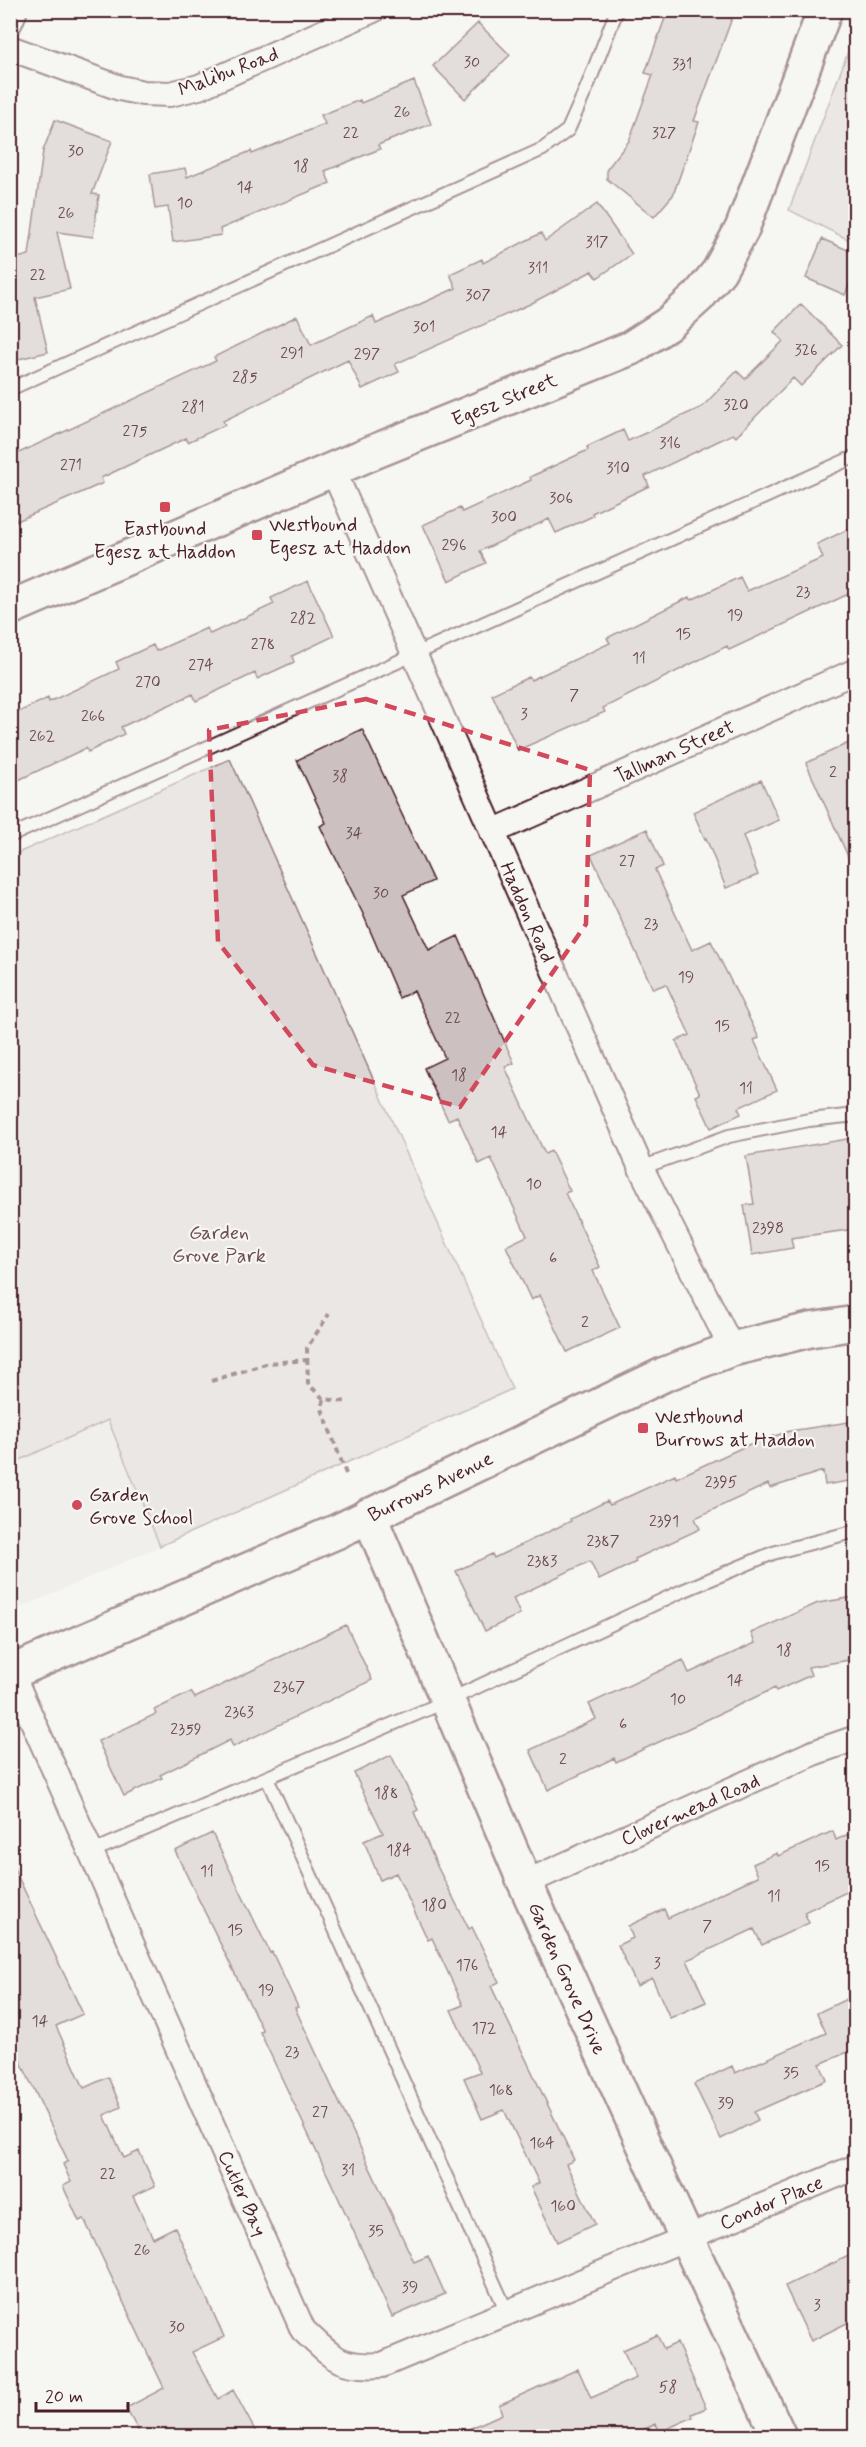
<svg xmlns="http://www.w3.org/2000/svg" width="866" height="2447" viewBox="0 0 866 2447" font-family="Mynerve,sans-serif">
  <rect width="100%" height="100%" fill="#f6f6f2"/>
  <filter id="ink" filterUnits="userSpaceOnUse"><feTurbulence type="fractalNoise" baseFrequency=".0167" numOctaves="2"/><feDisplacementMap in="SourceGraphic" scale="12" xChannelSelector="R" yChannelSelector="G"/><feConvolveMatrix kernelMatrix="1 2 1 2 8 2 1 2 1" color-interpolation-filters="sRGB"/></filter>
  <g filter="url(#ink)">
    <!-- built -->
    <path fill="#e9e6e3" d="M108,1419l52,127 -149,66 -1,-148z"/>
    <!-- green -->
    <path fill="#ddd6d5" stroke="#947a80" stroke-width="1.5" d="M855,33v210l-66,-33z
      M230,759l282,630 -352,157 -52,-126 -97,44v-608z"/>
    <!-- building -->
    <path fill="#ccc1c0" stroke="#4a1f2b" stroke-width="1.5" d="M668,10h67l-41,111 5,1 -26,73 -19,22 -47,-38v-10l22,-28 24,-66 -8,-2z
      M478,23l32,32 -45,44 -32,-33z
      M414,81l17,43 -53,21 2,4 -55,22 5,12 -110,46 1,6 -48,7 -5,-35 -13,2 -5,-35 35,-6 2,9 64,-26 1,3 73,-30 -4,-9 39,-15 1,3z
      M55,120l57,21 -20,53 7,1 -6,42 -36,-5 13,57 -35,8 13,55 -38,9v-101l19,-5 14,-104z
      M597,204l35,50 -35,24 -5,-7 -62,33 -135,60 4,8 -37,17 -14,-29 -125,61 2,4 -37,17 -2,-4 -85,40 2,5 -86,38 -7,-14v-50l206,-96 -2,-4 83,-41 14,29 62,-29 3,8 80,-36 -6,-14 32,-15 1,4 58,-30 4,8z
      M822,239l33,14v18l-10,24 -39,-17z
      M801,304l41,41 -41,41 -8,-8 -57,59 -3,-3 -88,42 4,10 -57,27 1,3 -37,17 -7,-14 -69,32 6,12 -37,18 -26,-56 37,-17 2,4 69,-32 -1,-3 58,-27 -1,-3 36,-17 5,11 74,-34 35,-36 8,8 38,-38 -9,-9z
      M855,526v65l-126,59 -2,-4 -124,62 2,4 -87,38 -26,-56 37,-17 2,3 79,-37 -3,-5 82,-41 2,3 49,-23 7,14 76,-33 -6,-14z
      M308,581l26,55 -42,20 2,6 -37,17 -2,-6 -59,28 -3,-7 -72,33 3,7 -36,18 -2,-4 -76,36v-68l38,-18 1,4 70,-33 -3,-7 37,-17 3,6 51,-23 3,6 64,-30 -3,-6z
      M362,729l71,152 -30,14 26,55 29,-14 56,127 -9,4 40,87 6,-3 19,40 -5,2 35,74 -7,4 27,57 -53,24 -27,-57 -9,5 -25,-54 21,-10 -36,-78 -12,6 -22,-48 -9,4 -24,-52 21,-10 -31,-67 -15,7 -36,-84 -43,-88 6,-3 -29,-63z
      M855,740v132l-49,-109z
      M761,780l18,40 -36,16 15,39 -32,13 -20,-50 -1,1 -12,-27z
      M647,829l16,37 -8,4 37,80 19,-9 48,97 -5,2 23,50 -39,18 3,6 -30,14 -15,-32 4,-2 -24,-53 14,-6 -24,-51 -13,5 -62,-134z
      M853,1138l2,18v73l-64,9 2,10 -41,7 -8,-50 10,-1 -8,-48z
      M855,1421v59l-30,5 -2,-14 -53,17 -2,-4 -73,34 5,11 -65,30 1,3 -37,18 -9,-19 -77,37 7,16 -35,17 -29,-60 36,-17 2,4 77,-37 -1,-2 37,-18 3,4 65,-30 1,3 74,-34 40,-13z
      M855,1597v62l-47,8 3,8 -35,16 -1,-3 -159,74 -2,-4 -66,32 -18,-40 66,-31 -7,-15 94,-44 6,13 66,-30 -4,-10 67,-30z
      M346,1625l26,55 -139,67 -3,-7 -70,35 2,3 -38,18 -26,-55 58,-27 -2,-4 37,-18 4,6z
      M391,1755l27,55 -4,2 24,56 31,61 3,-2 27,55 -8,4 83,174 -8,4 29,60 -38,18 -26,-55 8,-4 -35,-73 -22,9 -18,-41 16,-6 -29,-62 12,-5 -31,-67 -4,2 -32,-67 -16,7 -16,-39 19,-8 -29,-60z
      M833,1831l3,9 19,-9v57l-51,24 5,11 -47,22 -8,-16 -67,31 19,42 -36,16 -18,-40 -15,8 -19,-41 15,-7 -5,-12 36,-17 4,9 90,-42 -5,-12 24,-11 1,3z
      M212,1833l58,120 2,-1 26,55 -3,1 119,254 14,-6 17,38 -53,23 -47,-105 -85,-180 3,-1 -88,-180z
      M10,1860l73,154 -27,12 28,62 24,-11 13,30 -17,8 20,43 15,-7 16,35 -22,10 20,42 22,-11 49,110 -32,15 26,47 15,-9 25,46h-117l-15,-28 38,-20 -80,-169 -5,2 -16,-35 8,-4 -8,-18 5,-3 -58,-122z
      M855,1995v54l-35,15 7,16 -73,32 4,8 -37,19 -27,-55 38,-18 3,7 91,-40 -9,-20z
      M855,2253v66l-44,22 -26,-55z
      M657,2335l7,14 13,-6 29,65 -14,6 1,3 -33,15 -4,-8 -28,12h-175l49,-22 -3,-9 79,-36 13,29 45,-20 -13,-28z"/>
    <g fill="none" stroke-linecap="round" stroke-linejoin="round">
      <!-- lane casing -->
      <g stroke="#4a1f2b" stroke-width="16">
        <path id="lane" d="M10,389l533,-240 25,-19 19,-43 30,-77
          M10,836l846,-380
          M641,1168l88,-32 80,-16 47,-5
          M267,1778l240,534
          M91,1852l356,-151 233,-109 93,-39 83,-22"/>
      </g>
      <!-- street casing -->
      <g stroke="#4a1f2b" stroke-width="28">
        <path id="street" d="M10,22l5,-12
          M10,48l110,40 23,5 27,1 29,-7 174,-77
          M333,470l308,698 91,181
          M492,832l364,-161
          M11,1672l292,658c30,28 36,38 79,35l474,-198
          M525,1883l288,-130 43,-15"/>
      </g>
      <!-- secondary casing -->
      <g stroke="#4a1f2b" stroke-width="38">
        <path id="secondary" d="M10,608l361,-155 260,-105 37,-24 31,-28 20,-25 23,-42 83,-219
          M369,1515l156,368 161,354 93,199
          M10,1673l328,-142 327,-157 67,-25 78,-19 46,-7"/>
      </g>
      <!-- path -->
      <path stroke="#4a1f2b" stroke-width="4" stroke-dasharray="6 4.5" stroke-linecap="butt" d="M211,1381l58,-18 38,-3
        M324,1399l-16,-15 -1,-36 22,-34
        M346,1474l-24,-65 2,-10 24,3
        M10,1609l7,14"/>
      <!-- lane -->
      <use href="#lane" stroke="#f6f6f2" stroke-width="12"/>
      <!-- street -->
      <use href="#street" stroke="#f6f6f2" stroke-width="24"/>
      <!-- secondary -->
      <use href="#secondary" stroke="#f6f6f2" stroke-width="33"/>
    </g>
  </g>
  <!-- marked area -->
  <path d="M0 0H866V2447H0ZM366,699l224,71 -4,154 -126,183 -147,-42 -95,-123 -9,-212z" fill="#f6f6f2" fill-opacity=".55" fill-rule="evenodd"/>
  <path fill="none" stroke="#d1495b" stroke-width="4.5" stroke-dasharray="12 8" stroke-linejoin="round" d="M366,699l224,71 -4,154 -126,183 -147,-42 -95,-123 -9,-212z"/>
  <!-- markers -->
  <g fill="#d1495b" stroke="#f6f6f2" stroke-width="2">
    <rect x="159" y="501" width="12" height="12" rx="3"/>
    <rect x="251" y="529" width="12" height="12" rx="3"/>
    <rect x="637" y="1422" width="12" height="12" rx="3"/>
    <circle cx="77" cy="1505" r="6"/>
  </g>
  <g text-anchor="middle" stroke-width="4.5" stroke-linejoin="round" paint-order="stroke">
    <!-- number labels -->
    <g font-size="16" fill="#6a4850">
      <text x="472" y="67">30</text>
      <text x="682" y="69">331</text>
      <text x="402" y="117">26</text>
      <text x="351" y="138">22</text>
      <text x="664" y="138">327</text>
      <text x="76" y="156">30</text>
      <text x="301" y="171">18</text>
      <text x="245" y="192">14</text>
      <text x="185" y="208">10</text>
      <text x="66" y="218">26</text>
      <text x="597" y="247">317</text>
      <text x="538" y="273">311</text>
      <text x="38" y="280">22</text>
      <text x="478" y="300">307</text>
      <text x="424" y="332">301</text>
      <text x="806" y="355">326</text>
      <text x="292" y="358">291</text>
      <text x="367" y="359">297</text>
      <text x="245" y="382">285</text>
      <text x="736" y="410">320</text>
      <text x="193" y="412">281</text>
      <text x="135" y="436">275</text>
      <text x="670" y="448">316</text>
      <text x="71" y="470">271</text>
      <text x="618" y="473">310</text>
      <text x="561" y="503">306</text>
      <text x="504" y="522">300</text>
      <text x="454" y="550">296</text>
      <text x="803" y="597">23</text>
      <text x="735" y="620">19</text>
      <text x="303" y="623">282</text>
      <text x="683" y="639">15</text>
      <text x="263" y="649">278</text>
      <text x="639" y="663">11</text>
      <text x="201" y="670">274</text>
      <text x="148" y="687">270</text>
      <text x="574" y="700">7</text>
      <text x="524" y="719">3</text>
      <text x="93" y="721">266</text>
      <text x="42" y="741">262</text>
      <text x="833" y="777">2</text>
      <text x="340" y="781">38</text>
      <text x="354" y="838">34</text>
      <text x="627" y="866">27</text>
      <text x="381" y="898">30</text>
      <text x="651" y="929">23</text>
      <text x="686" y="982">19</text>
      <text x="453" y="1023">22</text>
      <text x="722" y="1031">15</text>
      <text x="459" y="1080">18</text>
      <text x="746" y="1093">11</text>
      <text x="499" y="1137">14</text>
      <text x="534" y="1189">10</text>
      <text x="768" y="1233">2398</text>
      <text x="553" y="1263">6</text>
      <text x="585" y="1327">2</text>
      <text x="721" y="1487">2395</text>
      <text x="664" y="1526">2391</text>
      <text x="603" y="1546">2387</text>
      <text x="542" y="1566">2383</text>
      <text x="784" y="1655">18</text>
      <text x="735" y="1685">14</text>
      <text x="289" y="1692">2367</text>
      <text x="678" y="1704">10</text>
      <text x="239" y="1717">2363</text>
      <text x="623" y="1729">6</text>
      <text x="186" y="1734">2359</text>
      <text x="563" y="1764">2</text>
      <text x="386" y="1798">188</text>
      <text x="399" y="1855">184</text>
      <text x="822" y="1871">15</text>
      <text x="207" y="1876">11</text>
      <text x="774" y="1901">11</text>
      <text x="434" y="1910">180</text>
      <text x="707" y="1931">7</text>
      <text x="235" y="1935">15</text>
      <text x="657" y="1968">3</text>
      <text x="467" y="1970">176</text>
      <text x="266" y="1995">19</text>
      <text x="40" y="2026">14</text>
      <text x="484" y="2033">172</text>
      <text x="292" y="2057">23</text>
      <text x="791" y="2078">35</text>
      <text x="501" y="2095">168</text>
      <text x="726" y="2108">39</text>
      <text x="320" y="2117">27</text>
      <text x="542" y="2148">164</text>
      <text x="348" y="2175">31</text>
      <text x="108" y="2179">22</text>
      <text x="563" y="2211">160</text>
      <text x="376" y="2236">35</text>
      <text x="142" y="2255">26</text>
      <text x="410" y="2292">39</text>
      <text x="817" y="2310">3</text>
      <text x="177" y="2332">30</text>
      <text x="668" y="2392">58</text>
    </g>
    <!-- street labels -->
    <g font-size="20" fill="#4a1f2b" stroke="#f6f6f2">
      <text transform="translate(228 71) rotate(-21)" y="7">Malibu Road</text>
      <text transform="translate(504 399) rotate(-22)" y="7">Egesz Street</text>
      <text transform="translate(674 751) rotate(-24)" y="7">Tallman Street</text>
      <text transform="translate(528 912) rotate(66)" y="7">Haddon Road</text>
      <text transform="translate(430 1486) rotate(-26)" y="7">Burrows Avenue</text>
      <text transform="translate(690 1809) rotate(-24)" y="7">Clovermead Road</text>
      <text transform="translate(568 1978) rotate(66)" y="7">Garden Grove Drive</text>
      <text transform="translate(243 2193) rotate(66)" y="7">Cutler Bay</text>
      <text transform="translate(771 2202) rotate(-23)" y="7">Condor Place</text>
    </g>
    <!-- poi labels -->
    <g font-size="20" fill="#4a1f2b" stroke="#f6f6f2" text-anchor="start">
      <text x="269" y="531">Westbound<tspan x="269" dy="23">Egesz at Haddon</tspan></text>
      <text x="165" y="535" text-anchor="middle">Eastbound<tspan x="165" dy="23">Egesz at Haddon</tspan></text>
      <text x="655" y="1423">Westbound<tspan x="655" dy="23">Burrows at Haddon</tspan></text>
      <text x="89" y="1501">Garden<tspan x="89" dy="23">Grove School</tspan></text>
    </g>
    <!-- park labels -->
    <g font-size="20" fill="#6f4d56" stroke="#f6f6f2">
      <text x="219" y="1239">Garden<tspan x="219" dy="23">Grove Park</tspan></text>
    </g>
  </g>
  <!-- margin -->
  <rect width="866" height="2447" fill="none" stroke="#f6f6f2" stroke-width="36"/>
  <rect x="18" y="18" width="830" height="2411" fill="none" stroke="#4a1f2b" stroke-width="2" filter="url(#ink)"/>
  <!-- scale -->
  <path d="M36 2402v9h92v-9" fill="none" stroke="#4a1f2b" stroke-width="3"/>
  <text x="45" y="2402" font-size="18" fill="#4a1f2b" stroke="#f6f6f2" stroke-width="4.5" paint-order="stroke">20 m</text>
</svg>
